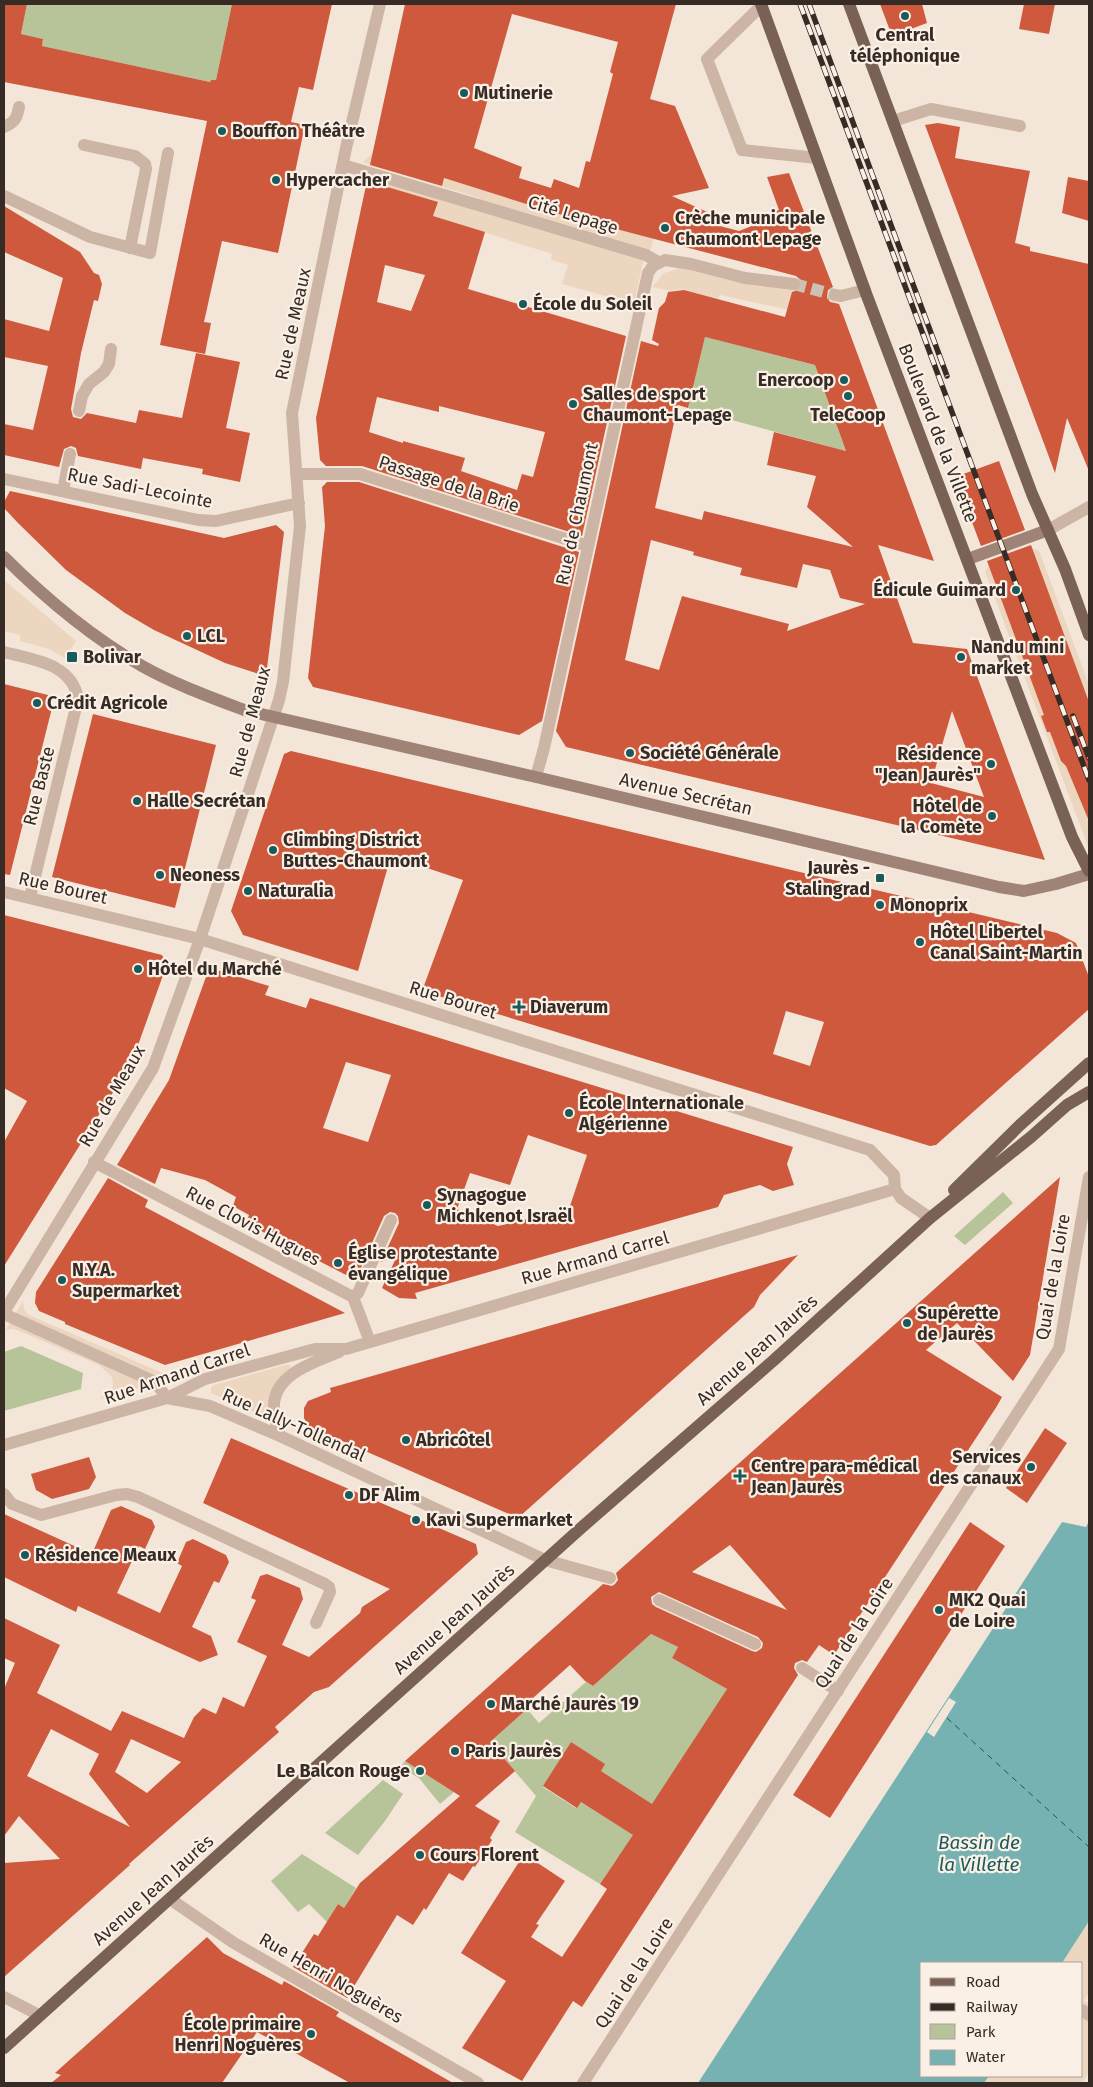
<svg xmlns="http://www.w3.org/2000/svg" width="1093" height="2087" viewBox="0 0 1093 2087" font-family="'Fira Sans',sans-serif">
  <rect width="100%" height="100%" fill="#f3e6d9"/>
  <!-- green -->
  <path fill="#b7c398" d="M27,4h205l-16,76h-5l-1,2 -168,-36 1,-7 -22,-5z
    M705,337l110,28 31,86 -158,-43z
    M1003,1192l10,11 -48,42 -11,-9z
    M21,1346l62,27 -2,16 -77,22v-59z
    M651,1634l27,13 -6,11 55,31 -68,120 -58,-38 -30,-29 -28,45 33,21 5,-6 59,37 -24,21 -16,24 -85,-52 21,-36 -46,-54 37,-33 12,14 47,-41 7,4z
    M405,1761l49,31 -14,12 -21,-26 -19,-11z
    M383,1780l20,14 -18,27 -27,34 -33,-22z
    M302,1854l54,34 -12,20 -6,-4 -11,18 -18,-18 -11,8 -27,-31z"/>
  <!-- plaza -->
  <path fill="#ecd6bf" d="M373,153l4,5 105,32 172,48 -3,10 -7,10 -10,46 -72,-20 6,-19 -17,-5 1,-6 -119,-38 3,-8 -18,-11 -51,-14 -7,-7 116,33 3,-11 -116,-36z
    M680,268l113,19v4l45,12 8,19 -126,-27 -2,4 -38,-10 -10,2 -18,-4 12,-14z
    M1032,548l6,2 2,3 49,132v13l-4,2 4,15v134l-104,-277 5,-9z
    M4,580l72,61 -11,17 -16,-9 -29,-8v-6l-16,-4z
    M23,1301l1,9 5,5 136,59 9,2h9l-84,23 12,-8 2,-6 -1,-8 -13,-12 -82,-35 -6,-1 -6,2z
    M289,1364l2,3 -13,13 -8,34 -3,2 -3,1 -53,-24v-5l3,-3z
    M1089,1921v72l-5,7 5,4v69l-7,10h-98l5,-7h93v-113h-20z"/>
  <!-- water -->
  <path fill="#76b2b1" d="M1089,1521v400l-27,42h-140v113h67l-5,7h-286l364,-561 24,5z"/>
  <!-- pier -->
  <path fill="#f3e6d9" d="M949,1698l7,4 -22,35 -7,-5z"/>
  <g fill="none" stroke-linecap="round" stroke-linejoin="round">
    <!-- ferry -->
    <path stroke="#195a5b" stroke-width="1" stroke-dasharray="6 5" stroke-linecap="butt" d="M947,1718l142,129"/>
  </g>
  <!-- building -->
  <path fill="#ce593d" fill-rule="evenodd" d="M4,4h23l-6,30 22,5 -1,7 168,36 1,-2h5l16,-76h100l-19,86 -14,-3 -8,35 14,3 -27,128 -56,-12 -18,81 7,1 -6,31 -45,-9 47,-224 -203,-39z
    M405,4h271l-26,95 25,7 34,82 -37,8 46,21 -2,8 23,6 38,-15 -2,-5 4,-1 -12,-33 22,-4 44,114 -5,3 -1,7 3,5 9,2 95,257 -56,-16 35,98 54,6 78,211 -479,-113 -10,-16 85,-390 17,5 1,-2 -7,-4 7,-32 6,-6 3,-10 16,-2 101,27 7,-25 8,-3 2,-8 -6,-5 -241,-63 -111,-35 -2,8 -72,-21zM512,14l106,28 -8,30 3,2 -23,88 -4,-1 -7,27 -25,-9 -3,9 -32,-10 3,-11 -48,-19zM705,337l110,28 31,86 -72,-19 -7,33 49,11 -9,31 46,40 -149,-36 -2,9 -47,-12 23,-103 10,3zM651,540l43,12 -1,3 49,13 -2,7 57,13 6,-24 27,6 10,28 25,6 -78,27 2,-7 -107,-28 -23,74 -34,-10zM952,711l32,86 -53,-14z
    M880,4h42l5,19 -35,13z
    M1024,4h31l-6,30 -30,-5z
    M938,123l22,4 -5,31 75,13 -15,72 15,4v4l59,13v207l-22,-53 -12,55 -130,-348z
    M1068,177l21,4v40l-27,-8z
    M367,181l71,21 -5,14 52,16 -17,57 158,47 -44,200 -220,-70h-36l-6,-6 -4,-42zM385,265l40,10 -14,36 -34,-9zM377,397l62,15v-6l106,26 -12,45 -11,-3 -5,16 -56,-19 4,-13 -62,-17v2l-34,-11z
    M4,206l76,46 14,21 5,2 3,9 -4,17 -4,-1 -13,53 -10,56 2,8 8,2 6,-6 49,10 3,-13 43,8 14,-65 44,9 -14,66 24,5 -10,49 -38,-8 1,-5 -60,-11 -2,11 -63,-13 -2,-8 -5,-2 -7,3 -5,18 -55,-12v-31l29,6 15,-64 -44,-9v-38l45,12 14,-53 -59,-26z
    M999,461l26,69 -44,16 -26,-69z
    M327,482h32l220,70 -37,169 -23,14 -206,-48 -5,-9 17,-152 -3,-39z
    M10,491l214,47 52,-13 8,7 -17,136 -8,6 -34,-11 -71,-33 -29,-17 -59,-43 -48,-47 -14,-15v-6z
    M1031,545l58,157v119l-23,-55 -5,-5 -11,-29h-3l-6,-16 3,-1 -57,-154z
    M4,684l44,11 5,9 -43,171 -6,-1z
    M93,714l123,31 -41,163 -123,-31z
    M291,751l766,182 19,10 13,34v32l-153,136 -6,1 -508,-155 41,-111 -72,-24 -33,115 -115,-36 -12,-24 53,-157zM786,1011l38,11 -14,44 -37,-12z
    M4,915l158,40 5,9 -35,98 -128,204v-124l23,-41 -23,-13z
    M217,970l52,16 -4,9 41,13 4,-10 483,149 -6,17 7,21 -21,6 -13,-6 -36,10 -6,12 -303,86 2,6 -18,-1 -17,-10 15,-32 -16,6 18,-39 -1,-7 -3,-3 -5,-1 -6,4 -24,54 -14,5 -100,-52 3,-8 -16,-9 3,-9 -31,-17 -44,-12 -6,16 -38,-19 52,-85 38,-106zM346,1062l45,13 -23,67 -45,-14zM528,1135l59,20 -18,54 -71,17 -41,-17 13,-36 40,12z
    M1060,1177l-30,178 -17,26 -56,-58 -31,27 76,47 -5,9 -163,249 -15,-10 -12,17 -5,-2 -7,3 -1,5 4,7 -216,332 -9,-6 -51,80 -60,-33 44,-67 -45,-28 63,-99 41,27 -29,43 3,1 -8,12 31,20 45,-68 -7,-5 33,-49 -52,-33 -4,6 -34,-22 28,-44 34,22 -4,7 51,33 75,-115 -55,-31 6,-11 -27,-13 -58,52 -8,-5 -15,-16 -46,41 3,3 -37,33 25,29 -40,35 25,15 -10,17 2,2 -17,27 -2,-1 -10,15 -14,-8 -23,37 -2,-2 -11,17 -16,-10 -50,83 -54,-31 21,-33 4,2 20,-32 6,4 16,-25 100,-87 -55,-35 198,-177 9,2 3,-2 3,-4 -2,-7zM730,1545l57,65 -95,-38zM659,1592l99,45 5,6 -1,5 -6,4 -4,-1 -96,-44 -4,-3 -1,-7z
    M108,1178l40,22 -3,7 200,106 -180,52 -100,-41v-2l-26,-11 -4,-8 1,-11z
    M798,1255l-38,40 -6,12 -236,211 -210,-92 -4,-8v-10l4,-7 23,-9 -1,-4z
    M1045,1428l22,15 -40,60 -21,-15z
    M231,1438l245,106 2,10 -149,133 -15,5 -39,35 4,5 -150,132 1,1 -126,112v-114l56,-4 -41,-43 -15,20v-147l11,-26 -11,-5v-40l56,27 -23,48 74,38 11,-20 62,27 10,-21 9,-9 13,6 7,-17 21,10 23,-51 -30,-14 19,-42 -5,-2 9,-22 7,-2 33,14 3,11 -21,46 27,12 51,-44 2,-6 28,-18 -187,-86zM51,1729l48,25 -10,20 41,53 -103,-51zM131,1739l50,23 -34,31 -32,-21z
    M89,1457l7,20 -7,12 -37,10 -16,-9 -5,-16z
    M121,1506l31,14 3,7 -10,22 -6,-3 -22,47 43,20 22,-47 -5,-3 9,-21 7,-3 33,16 3,7 -10,21 -5,-2 -22,46 19,9 7,19 -18,7 -122,-56 -2,6 -72,-35v-63l88,40 19,-44z
    M970,1522l35,24 -175,272 -37,-23z
    M207,1937l16,16 59,32 2,-4 55,31 -3,4 117,67h-103l-93,-51 -35,51h-171l10,-8 -6,-2z"/>
  <g fill="none" stroke-linecap="round" stroke-linejoin="round">
    <!-- street-tunnel -->
    <path stroke="#cdc1b5" stroke-width="12" stroke-dasharray="12 6" stroke-linecap="butt" d="M794,284l41,11"/>
    <!-- lane -->
    <path stroke="#ccb5a4" stroke-width="12" d="M762,5l-55,54 35,91 75,8
      M893,121l38,-12 89,17
      M4,127c11,-5 13,-9 15,-20
      M84,145l51,11 10,8 1,5 -16,79
      M4,196l86,41 60,16 18,-100
      M79,411l3,-15 7,-12 15,-12 5,-8 2,-15
      M63,491l7,-37
      M4,1494l8,10 29,11 75,-20 11,-1 11,3 187,87 4,3 1,5 -14,31
      M545,1560l65,18
      M659,1600l96,44
      M802,1668l36,23
      M1082,2010l7,5"/>
    <!-- street -->
    <path stroke="#ccb5a4" stroke-width="12" d="M343,165l303,90 12,7
      M835,295l6,1 24,-6
      M296,474h64l228,72
      M4,479l194,41 18,1 83,-18
      M1048,530l41,-23
      M4,652c29,8 68,11 74,47l-48,198
      M536,777l8,-29 104,-475 5,-7 12,-6 26,4 54,14 49,6
      M4,892l196,47 670,211 24,25 1,14
      M94,1162l259,135 17,45
      M895,1189l6,9 29,20
      M353,1297l5,-4 33,-73
      M4,1312l149,-244 47,-129 79,-239 4,-18 17,-156 -8,-113 54,-265 34,-144
      M4,1314l151,68 12,16 43,8 70,30 265,124
      M280,1436c-2,-8 -6,-18 -6,-26 -3,-35 40,-48 65,-58
      M4,1445l163,-47 38,-19 110,-30h31l549,-160
      M170,1899l64,44 244,140
      M4,1997l35,18
      M583,2083l476,-734 30,-172"/>
    <!-- secondary -->
    <path stroke="#9f8376" stroke-width="12" d="M4,557c42,42 86,79 138,109 32,18 68,31 102,44l292,67 463,110 25,4 32,-7 33,-10
      M968,559l80,-29"/>
    <!-- primary -->
    <path stroke="#7a6156" stroke-width="12" d="M761,4l106,292 205,541 17,34
      M849,4l183,490 33,75 24,66
      M954,1190l66,-65 69,-62
      M4,2048l577,-520 193,-168 156,-142 101,-81 36,-32 22,-13"/>
    <!-- rail casing -->
    <g stroke="#372b26" stroke-width="5.5">
      <path id="rail" d="M800,4l289,776
        M809,4l138,372
        M1073,716l16,42"/>
    </g>
    <!-- rail -->
    <use href="#rail" stroke="#faf0e6" stroke-width="4" stroke-dasharray="11" stroke-linecap="butt"/>
  </g>
  <!-- markers -->
  <g fill="#195a5b" stroke="#faf0e6" stroke-width="2">
    <circle cx="905" cy="16" r="5"/>
    <circle cx="464" cy="93" r="5"/>
    <circle cx="222" cy="131" r="5"/>
    <circle cx="276" cy="180" r="5"/>
    <circle cx="665" cy="228" r="5"/>
    <circle cx="523" cy="304" r="5"/>
    <circle cx="844" cy="380" r="5"/>
    <circle cx="848" cy="396" r="5"/>
    <circle cx="573" cy="404" r="5"/>
    <circle cx="1016" cy="590" r="5"/>
    <circle cx="187" cy="636" r="5"/>
    <rect x="66" y="651" width="12" height="12" rx="2.5"/>
    <circle cx="961" cy="657" r="5"/>
    <circle cx="37" cy="703" r="5"/>
    <circle cx="630" cy="753" r="5"/>
    <circle cx="991" cy="764" r="5"/>
    <circle cx="137" cy="801" r="5"/>
    <circle cx="992" cy="816" r="5"/>
    <circle cx="273" cy="850" r="5"/>
    <circle cx="160" cy="875" r="5"/>
    <rect x="875" y="873" width="10" height="10" rx="2.5"/>
    <circle cx="248" cy="891" r="5"/>
    <circle cx="880" cy="905" r="5"/>
    <circle cx="920" cy="942" r="5"/>
    <circle cx="138" cy="969" r="5"/>
    <path d="M516.5 999.5h5v5h5v5h-5v5h-5v-5h-5v-5h5z"/>
    <circle cx="569" cy="1113" r="5"/>
    <circle cx="427" cy="1205" r="5"/>
    <circle cx="338" cy="1263" r="5"/>
    <circle cx="62" cy="1280" r="5"/>
    <circle cx="907" cy="1323" r="5"/>
    <circle cx="406" cy="1440" r="5"/>
    <circle cx="1031" cy="1467" r="5"/>
    <path d="M737.5 1468.5h5v5h5v5h-5v5h-5v-5h-5v-5h5z"/>
    <circle cx="349" cy="1495" r="5"/>
    <circle cx="416" cy="1520" r="5"/>
    <circle cx="25" cy="1555" r="5"/>
    <circle cx="939" cy="1610" r="5"/>
    <circle cx="491" cy="1704" r="5"/>
    <circle cx="455" cy="1751" r="5"/>
    <circle cx="420" cy="1771" r="5"/>
    <circle cx="420" cy="1855" r="5"/>
    <circle cx="311" cy="2034" r="5"/>
  </g>
  <g text-anchor="middle" stroke-width="4.5" stroke-linejoin="round" paint-order="stroke">
    <!-- poi labels -->
    <g font-size="18" font-weight="bold" fill="#372b26" stroke="#faf0e6" text-anchor="start">
      <text x="905" y="41" text-anchor="middle">Central<tspan x="905" dy="21">téléphonique</tspan></text>
      <text x="474" y="99">Mutinerie</text>
      <text x="232" y="137">Bouffon Théâtre</text>
      <text x="286" y="186">Hypercacher</text>
      <text x="675" y="224">Crèche municipale<tspan x="675" dy="21">Chaumont Lepage</tspan></text>
      <text x="533" y="310">École du Soleil</text>
      <text x="834" y="386" text-anchor="end">Enercoop</text>
      <text x="583" y="400">Salles de sport<tspan x="583" dy="21">Chaumont-Lepage</tspan></text>
      <text x="848" y="421" text-anchor="middle">TeleCoop</text>
      <text x="1006" y="596" text-anchor="end">Édicule Guimard</text>
      <text x="197" y="642">LCL</text>
      <text x="971" y="653">Nandu mini<tspan x="971" dy="21">market</tspan></text>
      <text x="83" y="663">Bolivar</text>
      <text x="47" y="709">Crédit Agricole</text>
      <text x="640" y="759">Société Générale</text>
      <text x="981" y="760" text-anchor="end">Résidence<tspan x="981" dy="21">"Jean Jaurès"</tspan></text>
      <text x="147" y="807">Halle Secrétan</text>
      <text x="982" y="812" text-anchor="end">Hôtel de<tspan x="982" dy="21">la Comète</tspan></text>
      <text x="283" y="846">Climbing District<tspan x="283" dy="21">Buttes-Chaumont</tspan></text>
      <text x="870" y="874" text-anchor="end">Jaurès -<tspan x="870" dy="21">Stalingrad</tspan></text>
      <text x="170" y="881">Neoness</text>
      <text x="258" y="897">Naturalia</text>
      <text x="890" y="911">Monoprix</text>
      <text x="930" y="938">Hôtel Libertel<tspan x="930" dy="21">Canal Saint-Martin</tspan></text>
      <text x="148" y="975">Hôtel du Marché</text>
      <text x="530" y="1013">Diaverum</text>
      <text x="579" y="1109">École Internationale<tspan x="579" dy="21">Algérienne</tspan></text>
      <text x="437" y="1201">Synagogue<tspan x="437" dy="21">Michkenot Israël</tspan></text>
      <text x="348" y="1259">Église protestante<tspan x="348" dy="21">évangélique</tspan></text>
      <text x="72" y="1276">N.Y.A.<tspan x="72" dy="21">Supermarket</tspan></text>
      <text x="917" y="1319">Supérette<tspan x="917" dy="21">de Jaurès</tspan></text>
      <text x="416" y="1446">Abricôtel</text>
      <text x="1021" y="1463" text-anchor="end">Services<tspan x="1021" dy="21">des canaux</tspan></text>
      <text x="751" y="1472">Centre para-médical<tspan x="751" dy="21">Jean Jaurès</tspan></text>
      <text x="359" y="1501">DF Alim</text>
      <text x="426" y="1526">Kavi Supermarket</text>
      <text x="35" y="1561">Résidence Meaux</text>
      <text x="949" y="1606">MK2 Quai<tspan x="949" dy="21">de Loire</tspan></text>
      <text x="501" y="1710">Marché Jaurès 19</text>
      <text x="465" y="1757">Paris Jaurès</text>
      <text x="410" y="1777" text-anchor="end">Le Balcon Rouge</text>
      <text x="430" y="1861">Cours Florent</text>
      <text x="301" y="2030" text-anchor="end">École primaire<tspan x="301" dy="21">Henri Noguères</tspan></text>
    </g>
    <!-- street labels -->
    <g font-size="18" fill="#372b26" stroke="#faf0e6">
      <text transform="translate(573 215) rotate(17)" y="6">Cité Lepage</text>
      <text transform="translate(293 324) rotate(-78)" y="6">Rue de Meaux</text>
      <text transform="translate(938 433) rotate(69)" y="6">Boulevard de la Villette</text>
      <text transform="translate(449 484) rotate(18)" y="6">Passage de la Brie</text>
      <text transform="translate(140 488) rotate(11)" y="6">Rue Sadi-Lecointe</text>
      <text transform="translate(577 514) rotate(-78)" y="6">Rue de Chaumont</text>
      <text transform="translate(250 722) rotate(-75)" y="6">Rue de Meaux</text>
      <text transform="translate(39 786) rotate(-76)" y="6">Rue Baste</text>
      <text transform="translate(686 794) rotate(13)" y="6">Avenue Secrétan</text>
      <text transform="translate(63 888) rotate(13)" y="6">Rue Bouret</text>
      <text transform="translate(453 1000) rotate(17)" y="6">Rue Bouret</text>
      <text transform="translate(112 1096) rotate(-60)" y="6">Rue de Meaux</text>
      <text transform="translate(253 1226) rotate(28)" y="6">Rue Clovis Hugues</text>
      <text transform="translate(595 1258) rotate(-16)" y="6">Rue Armand Carrel</text>
      <text transform="translate(1053 1277) rotate(-80)" y="6">Quai de la Loire</text>
      <text transform="translate(757 1350) rotate(-42)" y="6">Avenue Jean Jaurès</text>
      <text transform="translate(177 1374) rotate(-19)" y="6">Rue Armand Carrel</text>
      <text transform="translate(294 1425) rotate(24)" y="6">Rue Lally-Tollendal</text>
      <text transform="translate(454 1619) rotate(-42)" y="6">Avenue Jean Jaurès</text>
      <text transform="translate(854 1633) rotate(-57)" y="6">Quai de la Loire</text>
      <text transform="translate(153 1890) rotate(-42)" y="6">Avenue Jean Jaurès</text>
      <text transform="translate(634 1973) rotate(-57)" y="6">Quai de la Loire</text>
      <text transform="translate(331 1978) rotate(30)" y="6">Rue Henri Noguères</text>
    </g>
    <!-- water labels -->
    <g font-size="19" font-style="italic" fill="#195a5b" stroke="#faf0e6">
      <text x="979" y="1849">Bassin de<tspan x="979" dy="22">la Villette</tspan></text>
    </g>
  </g>
  <!-- border -->
  <rect width="1093" height="2087" fill="none" stroke="#372b26" stroke-width="10"/>
  <!-- legend -->
  <rect x="920" y="1962" width="162" height="115" fill="#faf0e6" stroke="#aca199"/>
  <rect x="930" y="1978" width="25" height="8" fill="#7a6156" stroke="#aca199"/>
  <text x="966" y="1987" font-size="15" fill="#372b26">Road</text>
  <rect x="930" y="2003" width="25" height="8" fill="#372b26" stroke="#aca199"/>
  <text x="966" y="2012" font-size="15" fill="#372b26">Railway</text>
  <rect x="930" y="2024" width="25" height="15" fill="#b7c398" stroke="#aca199"/>
  <text x="966" y="2037" font-size="15" fill="#372b26">Park</text>
  <rect x="930" y="2050" width="25" height="15" fill="#76b2b1" stroke="#aca199"/>
  <text x="966" y="2062" font-size="15" fill="#372b26">Water</text>
</svg>
